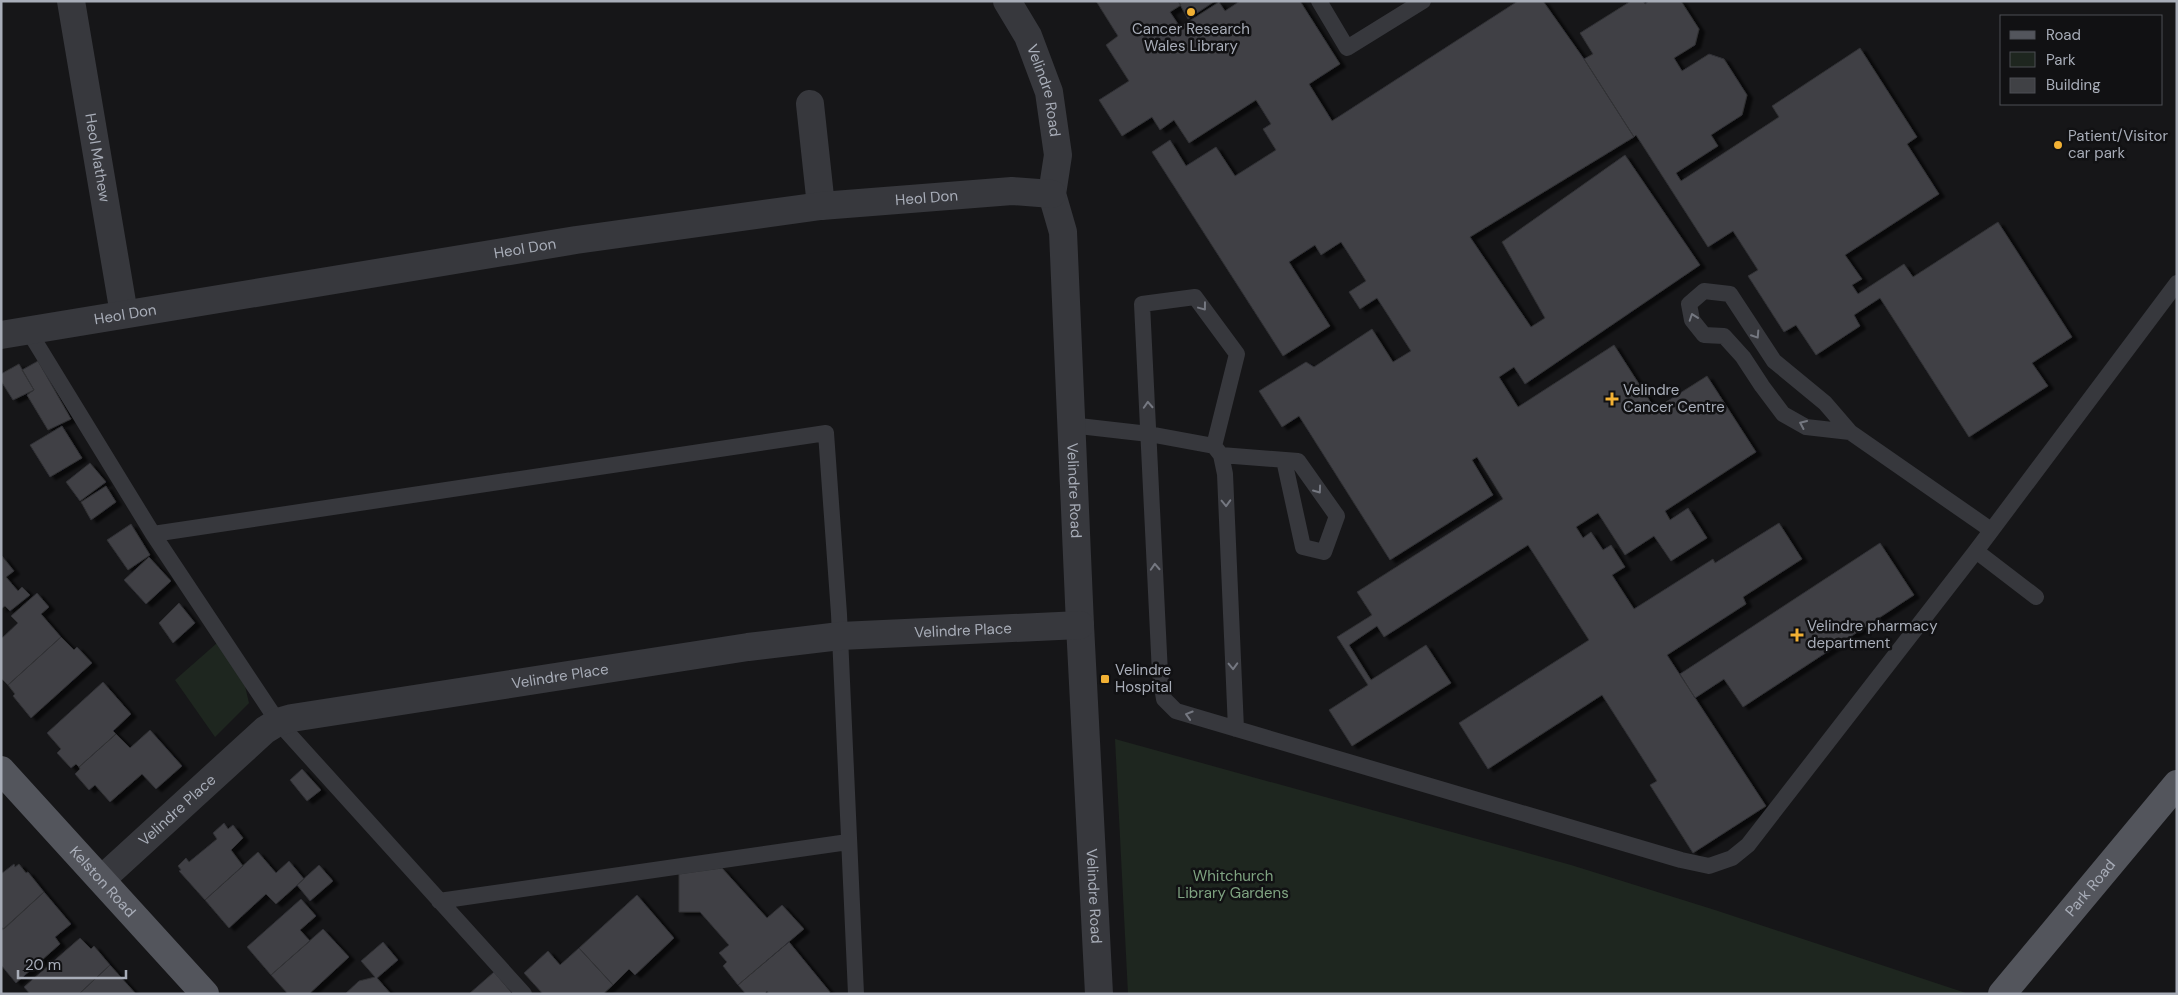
<svg xmlns="http://www.w3.org/2000/svg" width="2178" height="995" viewBox="0 0 2178 995" font-family="'DM Sans',sans-serif">
  <defs>
    <filter id="shadow"><feDropShadow dx="5.5" dy="3" stdDeviation="1" flood-color="#0009"/></filter>
  </defs>
  <rect width="100%" height="100%" fill="#161618"/>
  <!-- green -->
  <path fill="#1e261f" d="M217,643l28,43 4,17 -34,34 -40,-57z
    M1115,739l456,126 144,45 254,84h-841z"/>
  <!-- building -->
  <path fill="#404145" stroke="#303034" filter="url(#shadow)" d="M1096,1h82l3,4 -11,7 10,15 39,-25 6,9 15,-10h60l40,63 -31,20 23,37 186,-120h25l41,58 50,78 -164,100 61,90 14,-9 -43,-76 123,-87 75,110 -175,119 -11,-17 -15,10 19,30 96,-62 41,64 52,-33 49,76 -91,59 5,9 18,-12 19,30 -36,23 -17,-25 -29,19 -27,-42 -22,14 7,11 8,-6 12,18 8,-5 14,22 -13,8 22,34 79,-50 2,4 64,-40 23,36 -59,38 3,7 -79,51 99,151 -73,47 -43,-68 7,-4 -55,-86 -114,74 -29,-46 130,-83 -61,-95 -144,92 -7,-11 -28,19 22,35 55,-35 25,38 -99,63 -23,-36 39,-25 -31,-48 35,-22 -15,-23 146,-93 -26,-42 -5,3 21,35 -103,65 -91,-144 -17,11 -23,-36 47,-29 8,5 58,-38 21,33 18,-11 -34,-53 -17,11 -11,-17 17,-11 -25,-39 -20,13 -6,-10 -26,17 41,64 -47,30 -131,-204 18,-12 16,26 30,-19 19,29 41,-26 -13,-21 8,-5 -15,-24 -67,43 -15,-23 -14,10 -8,-13 -30,19 -23,-36 30,-19 -23,-36 12,-9z
    M1178,1h37l-27,18z
    M1631,1h12l2,3 4,-3h32l18,28 -4,16 -21,13 8,13 27,-17 15,5 23,36 -5,20 -31,20 7,11 -42,27 5,8 98,-64 -7,-11 88,-58 57,89 -10,7 32,50 -94,61 17,24 -10,6 6,9 46,-30 9,13 85,-55 74,115 -40,26 16,23 -79,51 -89,-139 -26,17 6,11 -44,29 -20,-30 -12,7 -36,-56 10,-6 -25,-39 -25,16 -72,-112 -2,2 -50,-78 9,-5 -13,-21z
    M38,361l33,58 -23,11 -21,-35 7,-5 -12,-20z
    M19,364l15,26 -21,10 -12,-19v-7z
    M62,426l20,32 -32,19 -20,-32z
    M90,463l16,19 -26,19 -14,-19z
    M106,486l10,16 -25,18 -10,-18z
    M131,524l19,31 -22,15 -21,-30z
    M1880,543l34,52 -171,112 -19,-28 -29,19 -15,-24z
    M2,556l12,15 -8,6 12,14 4,-4 8,8 -20,16 -5,-5 -4,3z
    M149,557l22,24 -25,23 -22,-24z
    M37,593l12,14 -8,7 20,23 -53,48 -7,-7v-39l17,-16 -7,-7z
    M179,603l16,20 -22,20 -14,-20z
    M61,637l13,13 3,-3 15,16 -61,55 -18,-22 2,-2 -7,-9z
    M103,682l28,32 -18,17 3,3 -37,33 -3,-3 -5,4 -14,-15 4,-4 -14,-16z
    M150,730l32,36 -26,23 -14,-15 -32,28 -15,-17 -6,5 -14,-16 5,-5 -1,-2 37,-33 14,14z
    M302,769l19,21 -14,11 -17,-21z
    M224,823l4,6 5,-4 10,13 -12,12 12,16 -38,34 -26,-29 2,-1 -3,-4 8,-8 3,4 28,-23 -4,-6z
    M258,852l18,21 13,-12 15,18 -28,25 -10,-10 -37,34 -24,-28z
    M14,864l1,3 4,-3 7,9 2,-1 16,20 -40,37 -3,-2v-53z
    M319,865l14,16 -23,20 -13,-16z
    M722,868l45,50 15,-13 22,24 -66,56 -15,-19 4,-4 -8,-9 10,-8 -29,-33h-21v-38z
    M44,892l27,32 -16,13 5,7 -44,39 -15,-18v-34z
    M637,895l37,43 -39,37 -6,-6 -16,16 -34,-37z
    M301,899l15,17 -16,14 10,11 -39,34 -24,-28z
    M323,929l26,28 -40,37h-21l-17,-19z
    M80,938l11,11 3,-3 16,19 -31,29h-49l-6,-7z
    M383,942l15,18 -21,18 14,16h-46l14,-13 16,-4 -14,-16z
    M789,942l41,50 -2,2h-59l-2,-3 -3,3h-18l-8,-9z
    M579,948l34,37 -10,9h-60l-19,-21 24,-22 12,14z
    M110,965l26,29h-57z
    M494,972l17,20 -2,2h-40z"/>
  <g fill="none" stroke-linecap="round" stroke-linejoin="round">
    <!-- service -->
    <path stroke="#37383d" stroke-width="16" d="M1319,1l28,47 76,-47
      M28,330l125,204 125,188 246,272
      M1070,425l79,9 65,12 7,9 4,19 11,255
      M1850,432l-44,-5 -23,-13 -21,-28 -19,-29 -19,-21 -20,-1 -12,-15 -3,-16 15,-13 26,3 44,67 51,42 25,29 141,98
      M1214,446l23,-92 -42,-57 -53,7 18,370 4,25 12,12 505,149 28,6 23,-8 16,-13 228,-294 201,-268
      M1221,455l77,6 39,55 -13,36 -21,-5 -19,-87
      M153,534l673,-101 13,181 17,380
      M1976,551l60,46
      M439,901l409,-59"/>
    <!-- minor -->
    <g stroke="#37383d" stroke-width="28">
      <path id="s1" d="M71,1l53,313"/>
      <path id="s2" d="M1007,1l21,35 21,56 9,63 -6,39 11,38 17,393 19,369"/>
      <path d="M810,104l11,102"/>
      <path id="s3" d="M1,335l575,-95 245,-34 191,-15 40,3"/>
      <path id="s4" d="M102,879l163,-149 13,-8 14,-4 456,-71 92,-11 240,-11"/>
    </g>
    <!-- primary -->
    <g stroke="#53555c" stroke-width="28">
      <path id="s5" d="M1,770l204,224"/>
      <path id="s6" d="M2002,994l175,-210"/>
    </g>
  </g>
  <!-- one-way arrows -->
  <defs><path id="oneway-chevron" d="M-2-3.5L2.5 0L-2 3.5" fill="none" stroke-width="1.6" stroke-linecap="round" stroke-linejoin="round" transform="scale(1.25)"/></defs>
  <g stroke="#757881">
    <use href="#oneway-chevron" transform="translate(1203 307) rotate(53)"/>
    <use href="#oneway-chevron" transform="translate(1693 317) rotate(-109)"/>
    <use href="#oneway-chevron" transform="translate(1756 335) rotate(57)"/>
    <use href="#oneway-chevron" transform="translate(1148 405) rotate(-93)"/>
    <use href="#oneway-chevron" transform="translate(1803 424) rotate(-156)"/>
    <use href="#oneway-chevron" transform="translate(1318 490) rotate(54)"/>
    <use href="#oneway-chevron" transform="translate(1226 503) rotate(88)"/>
    <use href="#oneway-chevron" transform="translate(1155 567) rotate(-93)"/>
    <use href="#oneway-chevron" transform="translate(1233 666) rotate(88)"/>
    <use href="#oneway-chevron" transform="translate(1189 715) rotate(-163)"/>
  </g>
  <!-- markers -->
  <g fill="#f2b134" stroke="#111113" stroke-width="2">
    <circle cx="1191" cy="12" r="5"/>
    <circle cx="2058" cy="145" r="5"/>
    <path d="M1609.5 391.5h5v5h5v5h-5v5h-5v-5h-5v-5h5z"/>
    <path d="M1794.5 627.5h5v5h5v5h-5v5h-5v-5h-5v-5h5z"/>
    <rect x="1100" y="674" width="10" height="10" rx="2.5"/>
  </g>
  <g text-anchor="middle" stroke-width="5" stroke-linejoin="round" paint-order="stroke">
    <!-- poi labels -->
    <g font-size="15" fill="#a8adb8" stroke="#111113" text-anchor="start">
      <text x="1191" y="34" text-anchor="middle">Cancer Research<tspan x="1191" dy="17">Wales Library</tspan></text>
      <text x="2068" y="141">Patient/Visitor<tspan x="2068" dy="17">car park</tspan></text>
      <text x="1623" y="395">Velindre<tspan x="1623" dy="17">Cancer Centre</tspan></text>
      <text x="1807" y="631">Velindre pharmacy<tspan x="1807" dy="17">department</tspan></text>
      <text x="1115" y="675">Velindre<tspan x="1115" dy="17">Hospital</tspan></text>
    </g>
    <!-- street labels -->
    <g font-size="15" fill="#a8adb8" stroke="#111113">
      <text dy="5" stroke="none"><textPath href="#s2" startOffset="98">Velindre Road</textPath></text>
      <text dy="5" stroke="none"><textPath href="#s1" startOffset="159">Heol Mathew</textPath></text>
      <text dy="5" stroke="none"><textPath href="#s3" startOffset="936">Heol Don</textPath></text>
      <text dy="5" stroke="none"><textPath href="#s3" startOffset="531">Heol Don</textPath></text>
      <text dy="5" stroke="none"><textPath href="#s3" startOffset="126">Heol Don</textPath></text>
      <text dy="5" stroke="none"><textPath href="#s2" startOffset="502">Velindre Road</textPath></text>
      <text dy="5" stroke="none"><textPath href="#s4" startOffset="928">Velindre Place</textPath></text>
      <text dy="5" stroke="none"><textPath href="#s4" startOffset="522">Velindre Place</textPath></text>
      <text dy="5" stroke="none"><textPath href="#s4" startOffset="102">Velindre Place</textPath></text>
      <text dy="5" stroke="none"><textPath href="#s5" startOffset="151">Kelston Road</textPath></text>
      <text dy="5" stroke="none"><textPath href="#s6" startOffset="138">Park Road</textPath></text>
      <text dy="5" stroke="none"><textPath href="#s2" startOffset="908">Velindre Road</textPath></text>
    </g>
    <!-- park labels -->
    <g font-size="15" fill="#7fa381" stroke="#111113">
      <text x="1233" y="881">Whitchurch<tspan x="1233" dy="17">Library Gardens</tspan></text>
    </g>
  </g>
  <!-- border -->
  <rect width="2178" height="995" fill="none" stroke="#a8adb8" stroke-width="5"/>
  <!-- legend -->
  <rect x="2000" y="15" width="162" height="90" fill="#111113" stroke="#4d4f55"/>
  <rect x="2010" y="31" width="25" height="8" fill="#53555c" stroke="#4d4f55"/>
  <text x="2046" y="40" font-size="15" fill="#a8adb8">Road</text>
  <rect x="2010" y="52" width="25" height="15" fill="#1e261f" stroke="#4d4f55"/>
  <text x="2046" y="65" font-size="15" fill="#a8adb8">Park</text>
  <rect x="2010" y="78" width="25" height="15" fill="#404145" stroke="#4d4f55"/>
  <text x="2046" y="90" font-size="15" fill="#a8adb8">Building</text>
  <!-- scale -->
  <path d="M18 970v8h108v-8" fill="none" stroke="#a8adb8" stroke-width="2.5"/>
  <text x="25" y="970" font-size="15" fill="#a8adb8" stroke="#111113" stroke-width="4" paint-order="stroke">20 m</text>
</svg>
